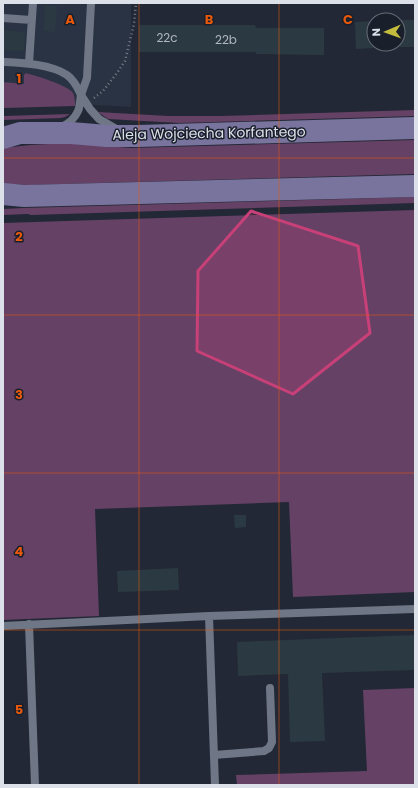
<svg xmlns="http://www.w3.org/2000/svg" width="418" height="788" viewBox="0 0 418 788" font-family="Poppins,sans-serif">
  <rect width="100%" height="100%" fill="#222835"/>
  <!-- built -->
  <path fill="#2a3343" d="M3,3h128v104l-37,-2 -91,3z"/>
  <!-- green -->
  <path fill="#664166" d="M26,73c10,3 42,12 47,20 2,4 2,9 2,13l-72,2v-26l21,2v-9z
    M415,110v6l-236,7 -71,-4 -10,-7 70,4h53z
    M70,114l-5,3 -4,1 -58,2v-4z
    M415,140v34l-387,11 -25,-1v-36l27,-3 19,-1h27l55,4z
    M415,197v6l-384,12 -3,-1 -25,1v-6l20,-1z
    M415,210v382l-122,5 -4,-95 -194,7 4,107 -96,4v-397z
    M415,688v97h-178l-1,-10 131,-4 -4,-81z"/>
  <!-- building -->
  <path fill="#2b3a42" d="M45,5l12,1 -2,26 -11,-1z
    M398,20h17v27h-17z
    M374,21v27l-18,1 -1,-27z
    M139,25h116l1,3h68v27l-68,-1v-2h-117z
    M3,30l22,2 -1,19 -21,-1z
    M234,515h12v12l-11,1z
    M178,568l1,22 -61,2 -1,-21z
    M415,635v35l-93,3 3,68 -35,1 -2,-68 -50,2 -1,-34z"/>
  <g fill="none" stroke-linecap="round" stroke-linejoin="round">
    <!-- path -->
    <path stroke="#797e89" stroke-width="2.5" stroke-dasharray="1 3" stroke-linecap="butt" d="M94,98l9,-7 14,-18 8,-12 9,-37 2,-21"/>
    <!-- lane -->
    <path stroke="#6f7685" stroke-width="8" d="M3,18l28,2
      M3,62c20,1 47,2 64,13 7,5 11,13 14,20
      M29,63l4,-60
      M81,95l6,-17 4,-75
      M61,127c7,-3 14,-9 17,-16 2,-4 2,-11 3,-16l9,14 9,10 19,11
      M209,616l6,169
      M29,624l6,161
      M3,626l206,-10 206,-7
      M214,755l50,-4 5,-3 3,-6 -2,-54"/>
    <!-- secondary -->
    <path stroke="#78749d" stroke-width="22" d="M3,138l17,-5h51l36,3h31l277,-8
      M3,194l21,2 391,-10"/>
  </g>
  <!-- marked area -->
  <path fill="#c74077" fill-opacity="0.2" stroke="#c74077" stroke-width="3" stroke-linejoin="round" d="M251,211l107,35 12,87 -77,61 -96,-43 1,-80z"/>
  <!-- grid -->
  <path fill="none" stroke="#e8590c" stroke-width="1" stroke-opacity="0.55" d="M139,3v782M279,3v782M3,158h412M3,315h412M3,473h412M3,630h412"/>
  <g text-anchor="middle" stroke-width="3" stroke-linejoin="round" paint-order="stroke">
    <!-- number labels -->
    <g font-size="12" fill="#b0b6bf">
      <text x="167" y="42">22c</text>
      <text x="226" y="44">22b</text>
    </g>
    <!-- street labels -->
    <g font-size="14" fill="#dce0e9" stroke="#191f2b">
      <text transform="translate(209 133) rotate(-1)" y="5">Aleja Wojciecha Korfantego</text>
    </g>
  </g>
  <g font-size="13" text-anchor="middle" font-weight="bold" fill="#e8590c" stroke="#191f2b" stroke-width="3" stroke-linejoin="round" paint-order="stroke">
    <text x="70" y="24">A</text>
    <text x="209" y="24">B</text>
    <text x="348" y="24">C</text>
    <text x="19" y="83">1</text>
    <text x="19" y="241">2</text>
    <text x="19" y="399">3</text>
    <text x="19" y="556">4</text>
    <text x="19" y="714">5</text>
  </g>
  <!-- border -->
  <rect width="418" height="788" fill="none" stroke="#dce0e9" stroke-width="8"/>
  <!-- north arrow -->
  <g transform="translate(386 32) rotate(268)"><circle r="19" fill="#191f2b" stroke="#676c77"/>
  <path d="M0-3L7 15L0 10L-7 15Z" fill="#c4bc3d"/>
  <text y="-6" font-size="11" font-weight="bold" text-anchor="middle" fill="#dce0e9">N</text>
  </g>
</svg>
